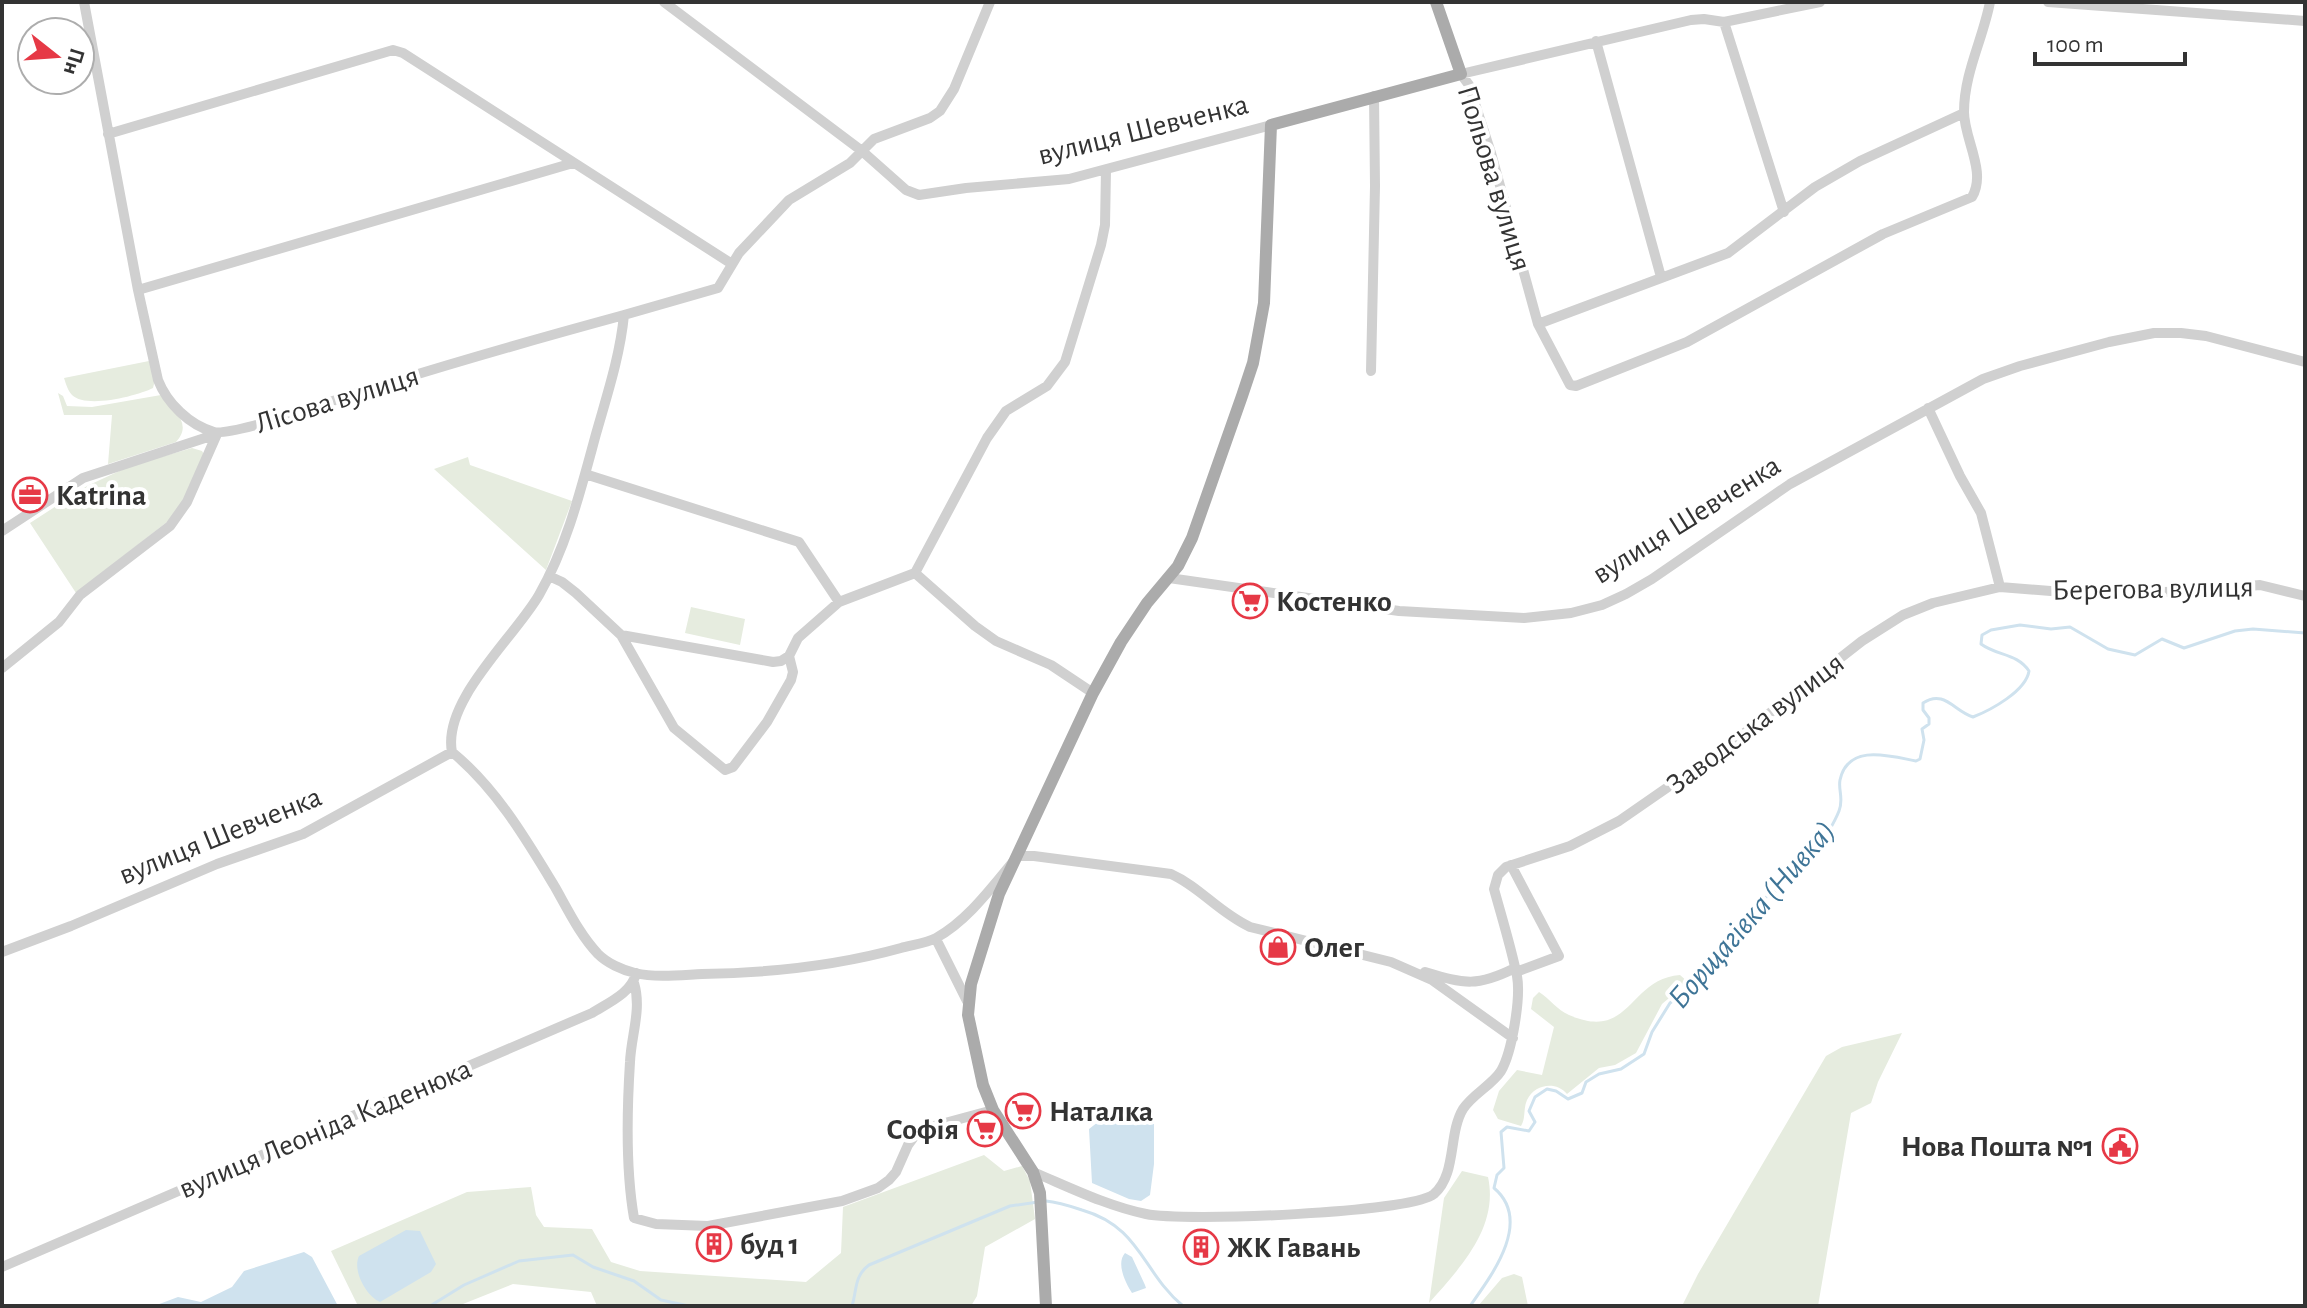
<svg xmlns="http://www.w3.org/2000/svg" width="2307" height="1308" viewBox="0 0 2307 1308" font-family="'Alegreya Sans',sans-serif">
  <rect width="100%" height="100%" fill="#fff"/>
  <!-- green -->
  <path fill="#e6ecdf" d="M149,361l6,19 -2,8c-16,8 -67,21 -81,7 -4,-4 -6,-11 -8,-17z
    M58,393l5,3 4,10 25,1 69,-12c13,15 32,29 15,47l-68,22 4,-49h-48z
    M192,448l10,3 3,5 -29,59 -100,78 -46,-70 57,-37 43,-20z
    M468,457l2,8 102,36 -26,69 -112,-101z
    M691,607l54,12 -5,26 -55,-12z
    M1680,975l8,7 -26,22 -26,49 -21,12 -16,3 -32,26c-11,-13 -32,-10 -40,6 -4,9 -1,18 -6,26l-23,-7 -5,-9 6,-19 18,-21 25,5 12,-48 -23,-18 2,-11 6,-6c11,7 18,18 30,23 62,27 59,-36 111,-40z
    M1902,1033l-24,49 -7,21 -20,10 -33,193h-136l16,-32 128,-218 16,-9z
    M984,1155l20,16 18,-5 8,15 5,38 -50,28 -8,49 -6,10h-374l-6,-14 -78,-8 -55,22h-100l-27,-55 136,-59 64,-5 5,28 8,12 48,2 19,33 29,9 166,11 35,-29 2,-46z
    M1462,1171l26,6c11,51 -28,91 -59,126l15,-105z
    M1514,1274l8,3 6,29h-50l24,-28z"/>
  <!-- water -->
  <path fill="#cfe2ee" d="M1118,1116l19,4 14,-1 3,3v42l-4,31 -9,6 -12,-2 -37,-16 -3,-54 9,-7z
    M406,1230l14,1 16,33 -5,8 -51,30c-14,-6 -28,-32 -21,-46z
    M304,1252l8,5 26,49h-184l24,-9 23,5 31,-15 12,-16z
    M1125,1253l7,4 13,28 1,3 -14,5c-7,-11 -16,-30 -7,-40z"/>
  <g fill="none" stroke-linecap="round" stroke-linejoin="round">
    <!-- stream -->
    <path stroke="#cfe2ee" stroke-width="3" d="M1046,1201c12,1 24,5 36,9 59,17 60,62 101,96
      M430,1306l34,-21 55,-24 54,-6 20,12 41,14 27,19 28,6
      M852,1306c5,-16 2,-30 17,-41l141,-59 28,-4
      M1470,1306c22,-31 63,-85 24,-118l3,-13 7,-7 -3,-36 6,-5 22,4 6,-9 -6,-11 6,-14 12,-8 9,2 12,8 14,-6 4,-11 13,-8 22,-5 23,-15 8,-22 18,-29 29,-21 46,-55 13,-25 17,-10 7,-8 2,-15c10,-9 22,-12 32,-21 8,-7 19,-27 23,-37 5,-12 -1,-21 1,-31 8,-37 50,-24 76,-19l4,-2 4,-19 -2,-11 7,-5v-6l-6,-8v-7c21,-14 31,8 50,14 18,-7 53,-26 56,-46 -12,-18 -32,-15 -48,-27l1,-9 9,-5 29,-5 31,4 19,-2 38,22 27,6 27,-16 22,9 51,-17 18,-2 52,4"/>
    <!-- minor -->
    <path stroke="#d0d0d0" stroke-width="10" d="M84,2l54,288 20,90c9,23 31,45 56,52 11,3 69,-14 83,-19 107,-37 217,-68 327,-98
      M664,2l198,149 44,39 13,5 47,-7 103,-9 202,-54
      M1820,2l-96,20 -20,-3 -13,1 -230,54 8,11 22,68 47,171 32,61 6,1 111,-44 196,-108 89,-37c15,-25 -8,-58 -8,-85 0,-39 19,-73 26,-110
      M2048,2l257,19
      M1724,22l60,190
      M1596,41l65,236
      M108,134l285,-84 10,3 329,211
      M138,290l435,-127
      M1538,324l190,-71 87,-66 45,-26 104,-48
      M1371,371l4,-185 -1,-90
      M1928,408l32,68 21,37 19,74
      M585,474l214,68 40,60
      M2,531l81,-53 134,-44 -30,68 -17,24 -90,69 -21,27 -57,46
      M915,573l72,-135 19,-27 41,-25 18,-24 36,-117 4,-20 1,-55
      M915,573l60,53 21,15 55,24 42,28
      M549,576l13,6 14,11 45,42 152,27 8,-1 8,-5 9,-18 41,-36 76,-29
      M1169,578l230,33 125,7 47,-5 31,-8 24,-11 26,-15 138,-95 193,-105 37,-13 89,-24 45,-9h27l25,3 99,26
      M621,635l53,93 51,42 8,-3 34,-45 24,-42 2,-8 -4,-16
      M452,752c-10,-51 62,-114 87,-157 28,-49 42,-106 57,-161 11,-39 24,-78 28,-119l94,-27 21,-35 50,-53 61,-37 24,-24 56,-21 10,-7 14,-22 36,-87
      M1511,865l48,91 -43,16
      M936,939l31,62
      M2,952l69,-26 146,-62 86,-30 149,-82c44,36 74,87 103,135 13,23 25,48 43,67 9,9 24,16 37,19 22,5 46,2 67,1 68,-1 134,-8 199,-26 11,-3 26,-5 35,-10 33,-18 58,-54 82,-82h16l137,18c29,13 47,38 79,53l141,35 41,18 81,58
      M1425,972c40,12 52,15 90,-4
      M634,983c8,26 -3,53 -4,79 -3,47 -4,110 4,156l22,6 52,2 134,-25 36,-13 11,-8 7,-8 12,-27 11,-15 74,-20
      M1033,1172c36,15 74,34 113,42 37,8 265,-1 288,-20 23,-20 14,-60 29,-85 10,-15 29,-24 38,-38 11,-19 20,-73 16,-95 -6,-29 -15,-58 -23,-87l4,-14 8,-8 64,-21 49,-25 114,-79 129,-101 41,-26 30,-12 67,-16 63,5 74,1 54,-2 69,-6 45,11
      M2,1267l590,-254c16,-10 40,-20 44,-40"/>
    <!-- major -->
    <path stroke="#ababab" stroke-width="12" d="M1046,1306l-6,-113 -7,-21 -40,-62 -10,-25 -15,-70 3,-31 28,-90 94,-201 28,-51 26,-39 31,-37 14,-28 50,-142 11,-33 11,-60 7,-178 190,-51 -25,-72"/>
  </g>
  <!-- icons -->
  <defs>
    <g id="office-ring" transform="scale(1.8)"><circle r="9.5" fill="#fff" stroke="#e63946" stroke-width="1.5"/><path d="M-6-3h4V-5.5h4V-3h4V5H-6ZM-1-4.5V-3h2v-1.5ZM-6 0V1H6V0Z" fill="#e63946"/></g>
    <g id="supermarket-ring" transform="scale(1.8)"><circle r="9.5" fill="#fff" stroke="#e63946" stroke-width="1.5"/><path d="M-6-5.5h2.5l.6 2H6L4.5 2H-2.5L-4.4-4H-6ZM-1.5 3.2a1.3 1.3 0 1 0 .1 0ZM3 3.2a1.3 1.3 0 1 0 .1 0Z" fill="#e63946"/></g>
    <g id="shop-ring" transform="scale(1.8)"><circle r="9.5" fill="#fff" stroke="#e63946" stroke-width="1.5"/><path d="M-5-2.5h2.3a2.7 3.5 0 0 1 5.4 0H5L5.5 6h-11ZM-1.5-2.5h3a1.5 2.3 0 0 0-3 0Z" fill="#e63946"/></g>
    <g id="civic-ring" transform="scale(1.8)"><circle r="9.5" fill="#fff" stroke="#e63946" stroke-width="1.5"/><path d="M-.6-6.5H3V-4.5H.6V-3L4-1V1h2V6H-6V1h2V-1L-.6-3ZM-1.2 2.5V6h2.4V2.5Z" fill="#e63946"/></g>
    <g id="building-ring" transform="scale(1.8)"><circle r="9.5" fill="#fff" stroke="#e63946" stroke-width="1.5"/><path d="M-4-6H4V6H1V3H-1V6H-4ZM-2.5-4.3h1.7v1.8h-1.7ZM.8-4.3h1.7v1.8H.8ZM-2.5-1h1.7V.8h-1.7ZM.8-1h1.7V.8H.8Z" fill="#e63946"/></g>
  </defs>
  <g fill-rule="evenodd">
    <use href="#office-ring" x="30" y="495"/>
    <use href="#supermarket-ring" x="1250" y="601"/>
    <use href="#shop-ring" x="1278" y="947"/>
    <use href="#supermarket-ring" x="1023" y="1111"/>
    <use href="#supermarket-ring" x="985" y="1129"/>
    <use href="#civic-ring" x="2120" y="1146"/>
    <use href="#building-ring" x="714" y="1244"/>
    <use href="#building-ring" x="1201" y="1247"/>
  </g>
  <g text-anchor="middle" stroke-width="8" stroke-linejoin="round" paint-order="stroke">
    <!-- street labels -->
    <g font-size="30" fill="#333" stroke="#fff">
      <text transform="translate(1143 129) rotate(-14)" y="10">вулиця Шевченка</text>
      <text transform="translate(1495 178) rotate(73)" y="10">Польова вулиця</text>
      <text transform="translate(337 399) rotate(-17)" y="10">Лісова вулиця</text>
      <text transform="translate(1686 519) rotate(-32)" y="10">вулиця Шевченка</text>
      <text transform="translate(2153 588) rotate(-1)" y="10">Берегова вулиця</text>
      <text transform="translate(1755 723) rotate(-37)" y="10">Заводська вулиця</text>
      <text transform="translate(220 835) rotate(-22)" y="10">вулиця Шевченка</text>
      <text transform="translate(325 1128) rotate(-23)" y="10">вулиця Леоніда Каденюка</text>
    </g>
    <!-- poi labels -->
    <g font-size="30" font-weight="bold" fill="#333" stroke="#fff" text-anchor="start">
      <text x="56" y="505">Katrina</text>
      <text x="1276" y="611">Костенко</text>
      <text x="1304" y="957">Олег</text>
      <text x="1049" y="1121">Наталка</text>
      <text x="959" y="1139" text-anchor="end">Софія</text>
      <text x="2094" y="1156" text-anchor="end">Нова Пошта №1</text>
      <text x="740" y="1254">буд 1</text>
      <text x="1227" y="1257">ЖК Гавань</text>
    </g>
    <!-- water labels -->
    <g font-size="32" font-style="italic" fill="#3f7597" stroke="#fff">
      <text transform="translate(1751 914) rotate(-49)" y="11">Борщагівка (Нивка)</text>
    </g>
  </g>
  <!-- border -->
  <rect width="2307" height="1308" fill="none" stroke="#333333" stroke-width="8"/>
  <!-- north arrow -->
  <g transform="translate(56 56) rotate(107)"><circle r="38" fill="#ffffff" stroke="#adadad" stroke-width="2"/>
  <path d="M0-6L14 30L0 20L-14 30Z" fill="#e63946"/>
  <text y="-12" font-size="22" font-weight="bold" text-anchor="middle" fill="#333333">Пн</text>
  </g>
  <!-- scale -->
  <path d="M2035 52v12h150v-12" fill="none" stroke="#333333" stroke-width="4"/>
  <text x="2047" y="52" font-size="24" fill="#333333" stroke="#ffffff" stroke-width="6" paint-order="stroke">100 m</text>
</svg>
